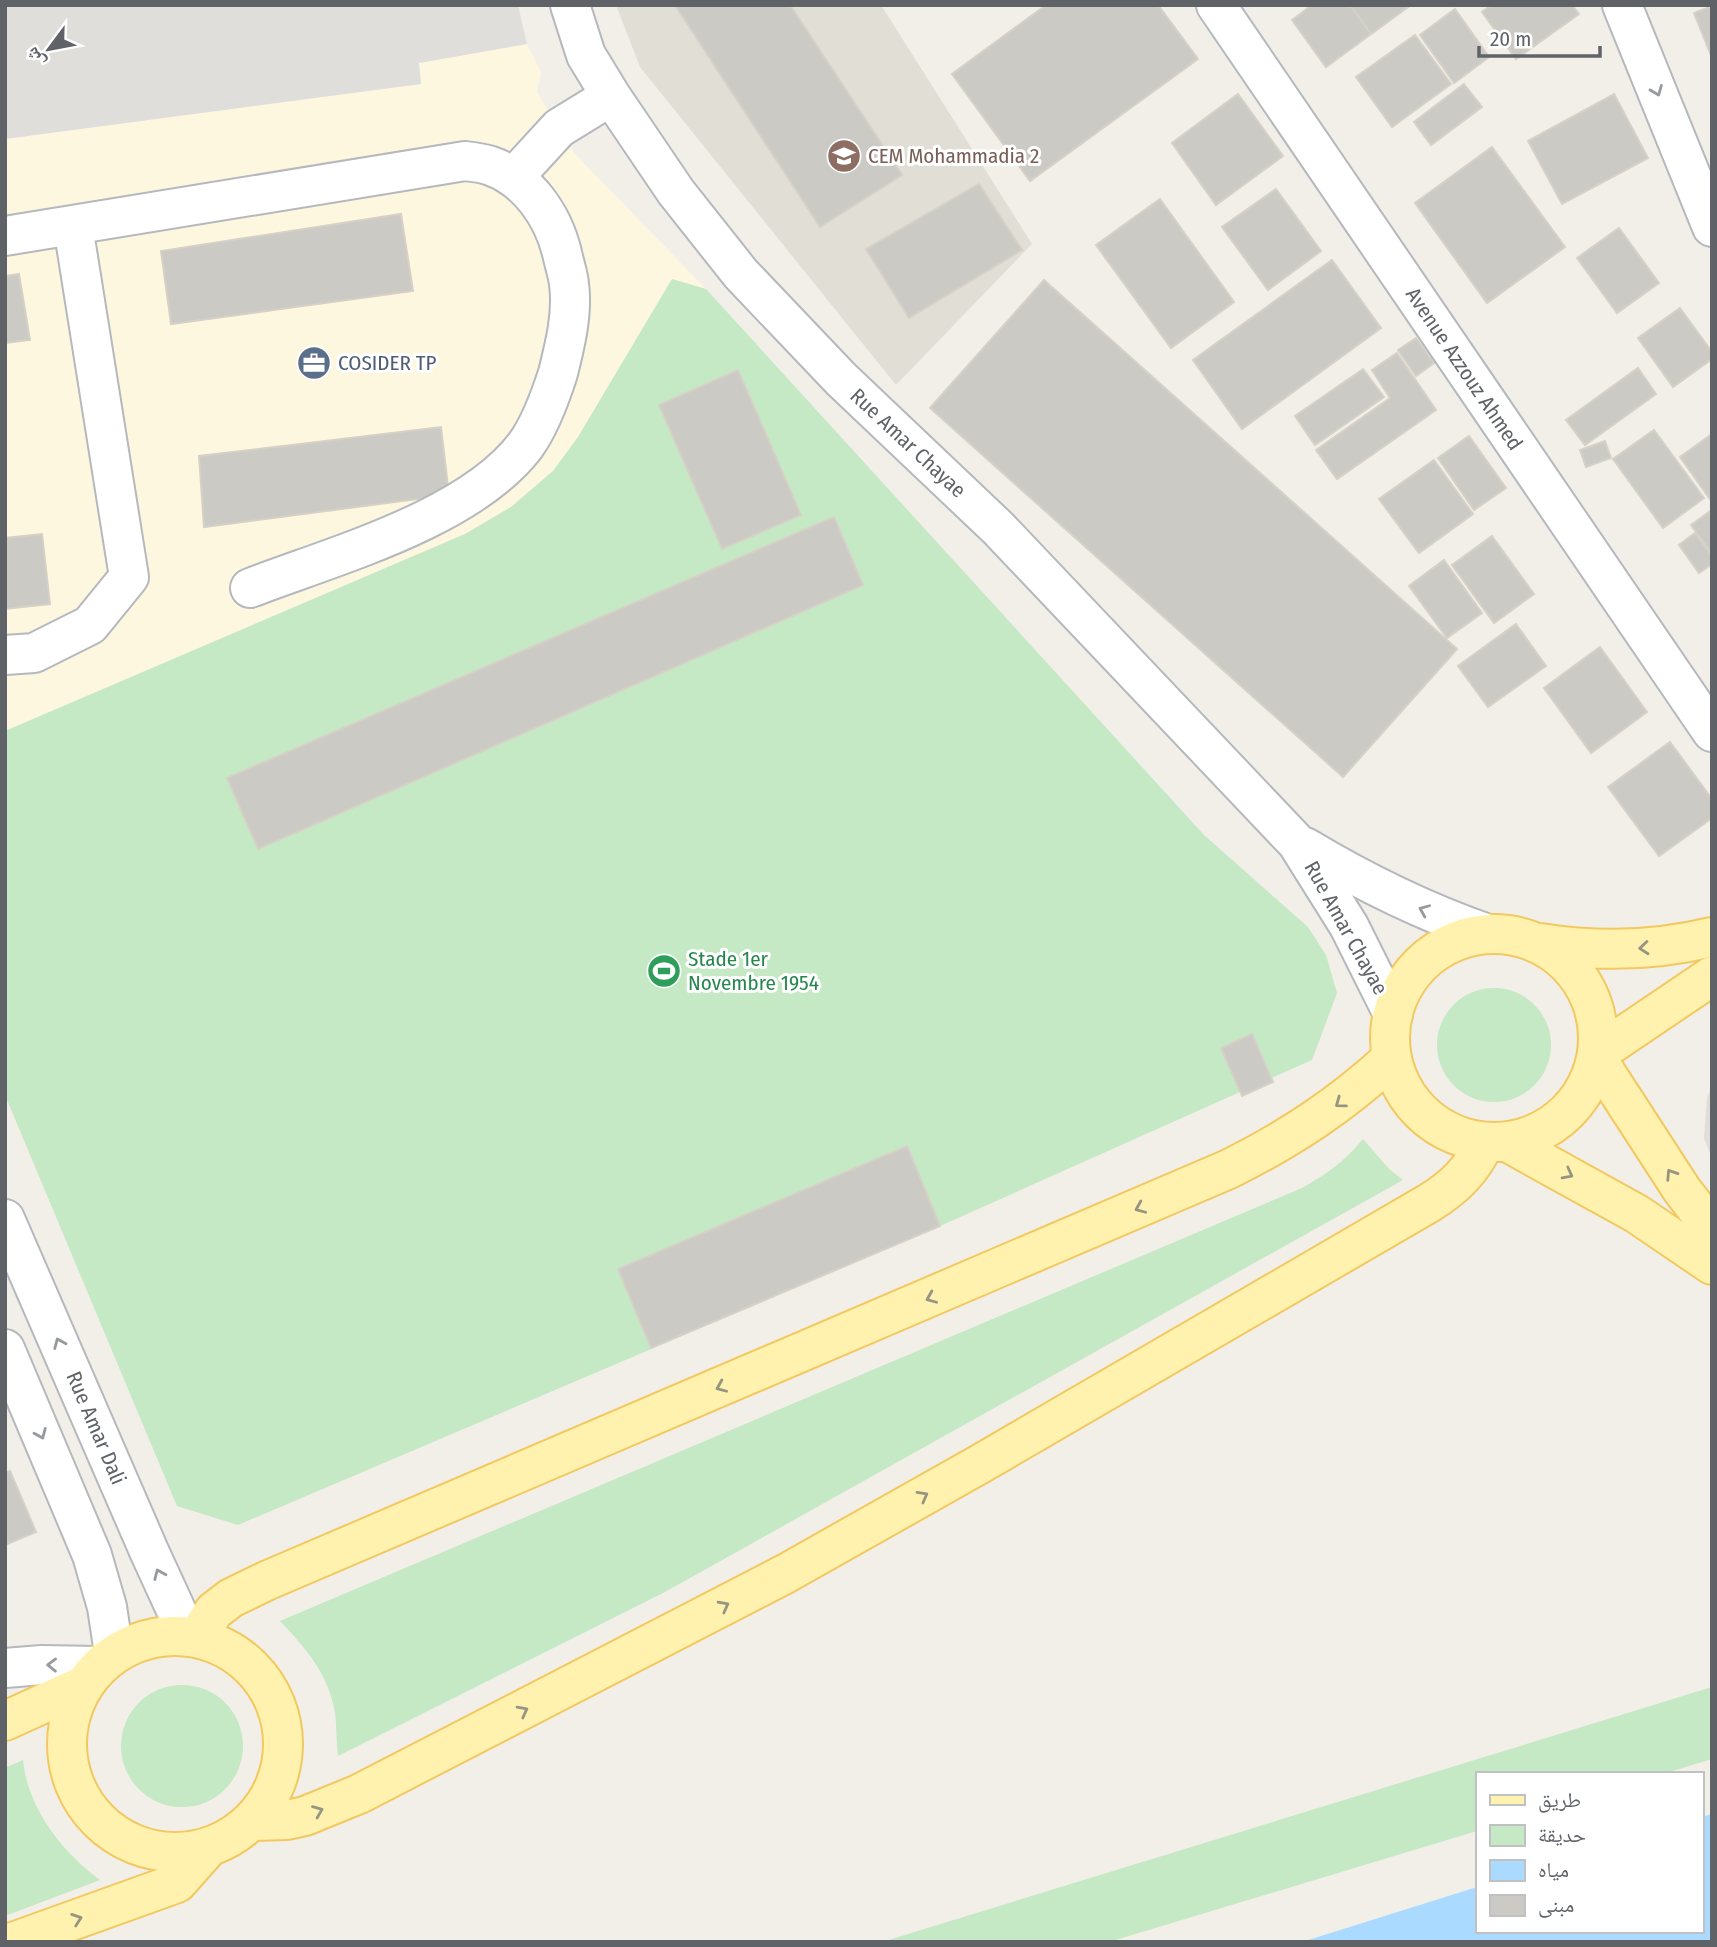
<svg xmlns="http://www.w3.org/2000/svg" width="1717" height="1947" viewBox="0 0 1717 1947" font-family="'Fira Sans Condensed','Noto Naskh Arabic',sans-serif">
  <rect width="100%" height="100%" fill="#f1efe8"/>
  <!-- commercial -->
  <path fill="#fef7e0" d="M527,44l14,28 -4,20 38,62 131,135 -35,-9 -93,157 -25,34 -42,36 -46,27 -460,197v-592l416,-55 -2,-21z"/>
  <!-- industrial -->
  <path fill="#e0deda" d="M5,5h513l9,39 -108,19 2,21 -416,55z
    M1712,1085v74l-8,-21 3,-40z"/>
  <!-- education -->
  <path fill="#e1ded6" d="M616,5h265l151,239 -136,141 -256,-318z"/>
  <!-- green -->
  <path fill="#c5e8c5" d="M672,279l34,10 498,546 104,92 18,28 11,38 -25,67 -372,166 -702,299 -61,-19 -172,-411v-364l460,-197 46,-27 42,-36 25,-34z
    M1437 1045a57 57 0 1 1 114 0a57 57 0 1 1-114 0Z
    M1363,1139l26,30 14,11 -740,413 -325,163c-2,-14 -1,-29 -3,-43 -6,-38 -29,-65 -55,-92l1022,-433c25,-14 43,-27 61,-49z
    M121 1746a61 61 0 1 1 122 0a61 61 0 1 1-122 0Z
    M1712,1687v72l-49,15h-186v57l-368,111h-227z
    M23,1760c5,49 39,92 77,120l-95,36v-148z"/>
  <!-- water -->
  <path fill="#aadaff" d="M1712,1814v128h-410l175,-55v44h224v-114z"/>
  <!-- building -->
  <path fill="#cccac5" stroke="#d6d1c6" stroke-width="2" d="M675,5h115l112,170 -82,52z
    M1046,5h112l40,54 -168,122 -78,-107z
    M1312,5h38l21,29 -45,33 -34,-47z
    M1350,5h61l-40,29z
    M1491,5h81l7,9 -63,45 -34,-47z
    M1712,6v52l-18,-45z
    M1455,9l34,48 -35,26 -34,-48z
    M1415,35l36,49 -59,43 -36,-50z
    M1464,84l18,23 -51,38 -17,-23z
    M1238,94l45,62 -67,49 -44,-62z
    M1614,94l34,64 -86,46 -34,-63z
    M1492,147l73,100 -78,56 -72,-100z
    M979,184l43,66 -113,68 -43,-69z
    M1276,189l45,62 -53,39 -46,-63z
    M1160,199l74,103 -63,46 -75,-103z
    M401,214l12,77 -242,33 -10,-73z
    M1619,228l40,55 -42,30 -40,-55z
    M1332,260l49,68 -139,101 -49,-69z
    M19,274l11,66 -25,3v-67z
    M1044,280l413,369 -114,128 -413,-369z
    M1680,308l32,44v7l-39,28 -35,-49z
    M1416,338l18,25 -18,13 -18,-26z
    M1397,353l39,57 -99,69 -21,-29 74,-52 -18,-28z
    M1638,368l18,26 -71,51 -19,-25z
    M1363,369l21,28 -69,48 -20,-29z
    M738,370l63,145 -79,34 -63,-144z
    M441,427l8,68 -245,32 -5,-71z
    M1654,430l50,68 -41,30 -50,-69z
    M1712,434v68l-32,-45z
    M1469,436l37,52 -32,22 -36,-52z
    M1605,441l6,17 -25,9 -6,-17z
    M1434,460l39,54 -54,39 -40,-54z
    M1712,510v44l-21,-29z
    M834,517l29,68 -605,264 -31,-71z
    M1695,533l17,23v8l-13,9 -20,-28z
    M42,534l8,70 -45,5v-71z
    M1492,536l42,58 -40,29 -42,-58z
    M1444,560l38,53 -35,25 -38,-52z
    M1516,624l30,42 -58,41 -30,-41z
    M1600,647l47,65 -56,41 -47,-65z
    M1670,742l42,57v19l-53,38 -51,-69z
    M1252,1034l21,48 -31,14 -21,-48z
    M907,1146l33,80 -289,122 -33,-79z
    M10,1471l26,61 -31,13v-72z"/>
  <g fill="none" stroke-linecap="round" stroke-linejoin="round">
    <!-- minor casing -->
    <g stroke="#b5b8bc" stroke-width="42">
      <path id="minor" d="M570,5l16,50 25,41 65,96 65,82 100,105 157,149 299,315 52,83 44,88
        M1216,5l496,727
        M1622,5l90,222
        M514,177l45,-49 52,-32
        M5,236l460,-75c9,1 18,2 26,5 37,13 62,50 71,87 2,10 6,21 7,31 4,29 -4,61 -11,89 -7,22 -19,54 -33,73 -56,73 -189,109 -275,142
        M5,655l29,-2 56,-28 39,-48 -56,-351
        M1305,847c60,36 117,64 183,87
        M5,1219l144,332 39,85
        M5,1349l87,206 15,52 7,46
        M5,1668l37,-3 57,1"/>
    </g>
    <!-- major casing -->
    <g stroke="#f2c960" stroke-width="42">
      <path id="major" d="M1390 1038a104 104 0 1 1 208 0a104 104 0 1 1-208 0Z
        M1540,943c58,9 115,8 172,-6
        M1598,1053l114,-77
        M1597,1059l85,131 30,39
        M1507,1142l130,72 75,51
        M67 1744a108 108 0 1 1 216 0a108 108 0 1 1-216 0Z
        M197,1637l17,-26 17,-13 35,-17 963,-412c62,-31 112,-64 163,-111
        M5,1721l79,-36
        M252,1821l35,-1 18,-4 54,-22 426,-220 195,-110 449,-261c26,-16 43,-33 56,-61
        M13,1942l164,-59 31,-35"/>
    </g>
    <!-- minor -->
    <use href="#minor" stroke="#fff" stroke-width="38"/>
    <!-- major -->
    <use href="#major" stroke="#fff2af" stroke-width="38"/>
  </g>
  <!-- one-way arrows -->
  <defs><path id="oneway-chevron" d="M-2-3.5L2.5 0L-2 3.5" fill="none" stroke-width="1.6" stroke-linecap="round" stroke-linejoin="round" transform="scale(1.75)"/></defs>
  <g stroke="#979a9d">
    <use href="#oneway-chevron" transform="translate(1657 91) rotate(68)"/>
    <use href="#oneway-chevron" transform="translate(1424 910) rotate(-157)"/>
    <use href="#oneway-chevron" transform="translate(59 1343) rotate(-113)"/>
    <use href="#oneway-chevron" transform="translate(41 1434) rotate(67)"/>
    <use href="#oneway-chevron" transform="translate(159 1574) rotate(-114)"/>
    <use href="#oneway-chevron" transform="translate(52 1665) rotate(-179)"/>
  </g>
  <g stroke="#979581">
    <use href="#oneway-chevron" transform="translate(1644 948) rotate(175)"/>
    <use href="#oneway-chevron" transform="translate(1340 1103) rotate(144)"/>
    <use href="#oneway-chevron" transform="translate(1568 1174) rotate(28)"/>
    <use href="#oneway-chevron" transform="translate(1671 1174) rotate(-123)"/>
    <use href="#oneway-chevron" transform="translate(1140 1208) rotate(157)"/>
    <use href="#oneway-chevron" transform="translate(931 1298) rotate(157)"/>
    <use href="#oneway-chevron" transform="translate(721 1387) rotate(157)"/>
    <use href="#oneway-chevron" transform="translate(923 1496) rotate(-29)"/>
    <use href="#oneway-chevron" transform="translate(724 1606) rotate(-28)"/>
    <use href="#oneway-chevron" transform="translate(523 1711) rotate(-28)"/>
    <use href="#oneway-chevron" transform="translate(318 1811) rotate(-22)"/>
    <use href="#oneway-chevron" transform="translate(77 1919) rotate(-19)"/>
  </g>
  <!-- icons -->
  <defs>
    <g id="school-disc" transform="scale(1.75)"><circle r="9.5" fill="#8d6e63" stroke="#fff"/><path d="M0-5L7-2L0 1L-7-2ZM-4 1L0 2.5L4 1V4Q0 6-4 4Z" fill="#fff"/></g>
    <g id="office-disc" transform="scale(1.75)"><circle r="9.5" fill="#5c6f8a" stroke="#fff"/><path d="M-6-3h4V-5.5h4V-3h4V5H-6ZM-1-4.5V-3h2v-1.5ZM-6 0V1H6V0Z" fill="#fff"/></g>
    <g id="stadium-disc" transform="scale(1.75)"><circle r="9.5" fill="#2e9e5b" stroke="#fff"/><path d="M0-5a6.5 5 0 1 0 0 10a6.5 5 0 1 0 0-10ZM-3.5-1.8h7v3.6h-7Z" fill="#fff"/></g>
  </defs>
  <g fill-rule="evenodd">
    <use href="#school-disc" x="844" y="156"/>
    <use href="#office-disc" x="314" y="363"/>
    <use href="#stadium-disc" x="664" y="971"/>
  </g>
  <g text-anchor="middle" stroke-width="6" stroke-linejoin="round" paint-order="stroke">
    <!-- education labels -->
    <g font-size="21" fill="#785e54" stroke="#fff" text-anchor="start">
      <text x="868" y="163">CEM Mohammadia 2</text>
    </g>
    <!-- service labels -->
    <g font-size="21" fill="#4e5e75" stroke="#fff" text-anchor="start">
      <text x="338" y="370">COSIDER TP</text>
    </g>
    <!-- street labels -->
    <g font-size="21" fill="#5f6368" stroke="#fff">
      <text transform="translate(1464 369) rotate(56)" y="7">Avenue Azzouz Ahmed</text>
      <text transform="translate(908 443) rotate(43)" y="7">Rue Amar Chayae</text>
      <text transform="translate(1346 928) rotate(61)" y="7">Rue Amar Chayae</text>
      <text transform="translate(96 1428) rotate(67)" y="7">Rue Amar Dali</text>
    </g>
    <!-- leisure labels -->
    <g font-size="21" fill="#27864d" stroke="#fff" text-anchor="start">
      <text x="688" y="966">Stade 1er<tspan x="688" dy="24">Novembre 1954</tspan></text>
    </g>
  </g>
  <!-- border -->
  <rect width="1717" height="1947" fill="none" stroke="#5f6368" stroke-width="14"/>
  <!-- legend -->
  <rect x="1476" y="1772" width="228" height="161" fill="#ffffff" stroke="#bfc1c3" stroke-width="2"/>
  <rect x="1490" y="1795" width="35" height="10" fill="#fff2af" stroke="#bfc1c3" stroke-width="2"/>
  <text x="1538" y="1807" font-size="21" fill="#5f6368">طريق</text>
  <rect x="1490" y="1825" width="35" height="21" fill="#c5e8c5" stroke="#bfc1c3" stroke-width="2"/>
  <text x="1538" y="1842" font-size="21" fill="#5f6368">حديقة</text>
  <rect x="1490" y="1860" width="35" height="21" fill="#aadaff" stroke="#bfc1c3" stroke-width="2"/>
  <text x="1538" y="1877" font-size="21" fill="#5f6368">مياه</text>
  <rect x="1490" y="1895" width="35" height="21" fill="#cccac5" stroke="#bfc1c3" stroke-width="2"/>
  <text x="1538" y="1912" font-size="21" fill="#5f6368">مبنى</text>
  <!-- north arrow -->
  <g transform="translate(49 49) rotate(238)" stroke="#ffffff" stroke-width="5" paint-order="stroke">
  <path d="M0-5L12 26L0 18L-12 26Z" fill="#5f6368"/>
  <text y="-10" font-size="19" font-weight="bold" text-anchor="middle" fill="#5f6368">ش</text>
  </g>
  <!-- scale -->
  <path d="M1479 46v10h121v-10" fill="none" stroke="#5f6368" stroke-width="3.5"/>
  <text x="1490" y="46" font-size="21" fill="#5f6368" stroke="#ffffff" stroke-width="5" paint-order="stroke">20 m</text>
</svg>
